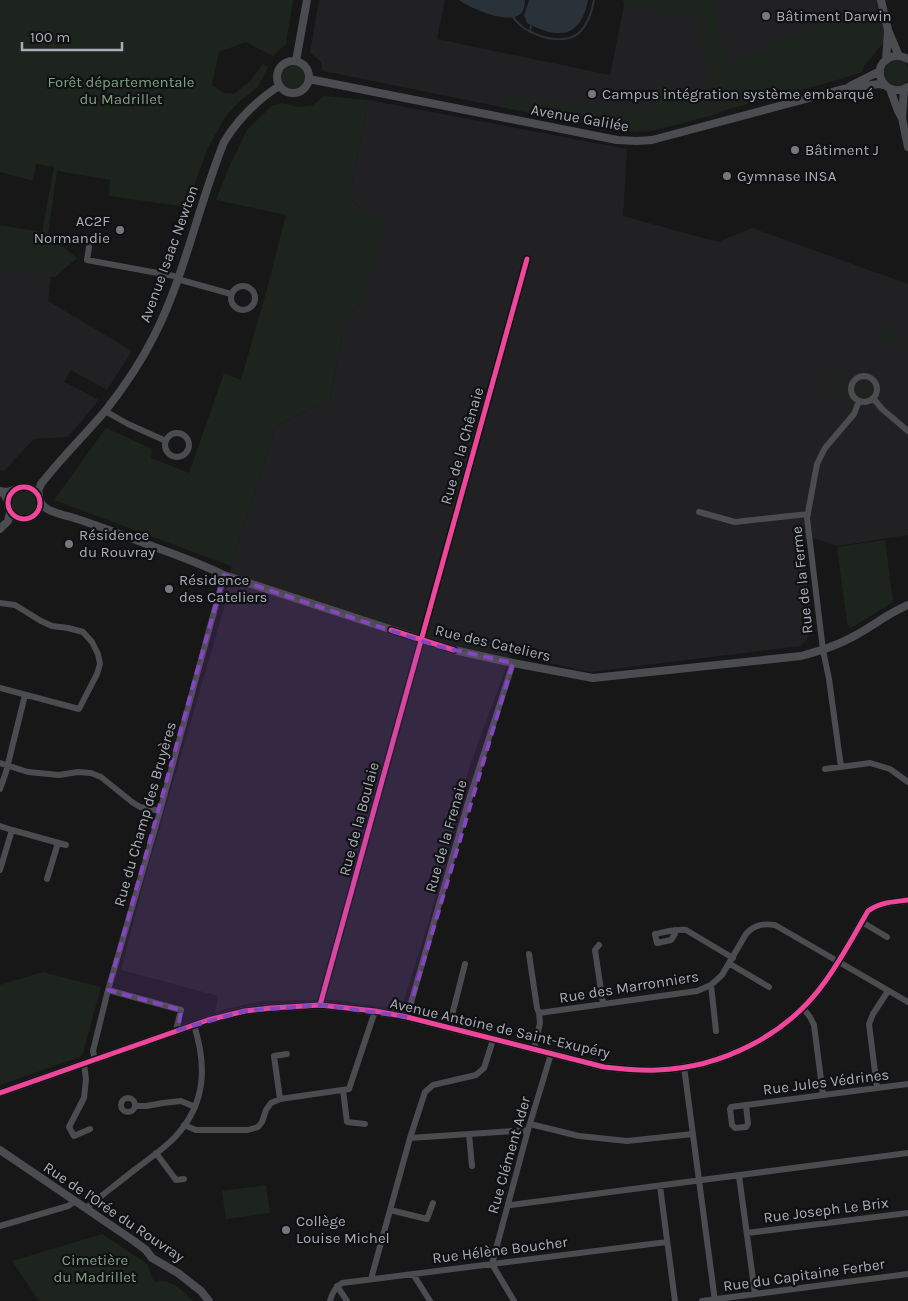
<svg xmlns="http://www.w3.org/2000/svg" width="908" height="1301" viewBox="0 0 908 1301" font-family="Karla,sans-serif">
  <rect width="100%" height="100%" fill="#171717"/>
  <!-- built -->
  <path fill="#212123" d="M319,0h126l-8,39 173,36 15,-75h263l-5,1 7,38 -13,2 -164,74 -64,16h-28l-298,-60 -2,-9 -11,-10z
    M368,100l259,49 -4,67 95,26 34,-14 156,56v251l-70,11 -25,-8 -12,3 12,84 -6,14 -6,7 -211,26 -79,-18 -42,114 -40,153 -28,89 -66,-10 -72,1 -37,8 -11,4 3,-17 -97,-26 22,-85 71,-243 11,-38 6,-38 45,-140 54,-26 13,-72 21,-31v-83l-15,-19z
    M0,262l51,11 -3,28 84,50 -25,39 -36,-20 -7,12 35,18 -31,37 -34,2 -30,32 -4,-1z"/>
  <!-- green -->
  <path fill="#1d241e" d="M0,0h293l-7,44 -13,12 -27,-14 -27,10 -7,33 12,8 10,1 16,-13 13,-17 5,3 -10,20 -19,15 -14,15 -18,33 -21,57 -77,-11 1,-16 -53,-9 -9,64 29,23 -22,19 -55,-7v-45l42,7 12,-65 -18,-3 -3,17 -33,-9z
    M623,0h89l5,7 -1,19 2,8 5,5 4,22 4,2 21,-6 7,-4 13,-10 28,-12 75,-19 8,23 1,7 -20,24 -2,6 -25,8 -119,32 -22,-94 -72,-13z
    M884 73a13 13 0 1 1 26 0a13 13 0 1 1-26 0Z
    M281 77a12 12 0 1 1 24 0a12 12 0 1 1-24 0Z
    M654,84l49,10 2,-5 3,3 5,23 -62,16 -1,-2 -4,-1z
    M506,93l86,17 1,-3 26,5 1,-6 25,5 -2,10h-2l-2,11 -18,-1 -112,-22 -4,-8z
    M324,96l44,4 -19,95 15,19 20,9 -20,74 -21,31 -13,72 -54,26 -45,140 -177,-66 52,-72 46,21 -1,9 38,15 35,-100 17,7 27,-95 18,-70 -70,-15 12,-31 19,-39 25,-24 10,-3 16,4 15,-2z
    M894,295l1,2c-9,9 -6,21 -2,32 8,6 11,2 9,14l-2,2 -12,-3 -2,-4 4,-15 -2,-14 3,-13z
    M818,368l35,10 -3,2h-3l-21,-6z
    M856 389a7 7 0 1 1 14 0a7 7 0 1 1-14 0Z
    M824,382l24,8 2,7 5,6 -4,8 -7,-4 3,-9 -6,-2 1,-5 -27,-7z
    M12 503a12 12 0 1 1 24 0a12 12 0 1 1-24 0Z
    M885,540l8,62 -42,26 -4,-5 -10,-76z
    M43,972l58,15 -18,66 -3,4 -80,28v-100z
    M266,1185l4,28 -44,6 -4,-28z
    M102,1234l45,30 7,18c19,-4 26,7 39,19h-154l-27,-40z"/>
  <!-- water -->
  <path fill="#2a3239" d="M459,0h66c0,4 -1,9 -3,12 -10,15 -52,-4 -63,-12z
    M529,0h59c-7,38 -30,40 -61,23l-3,-8z"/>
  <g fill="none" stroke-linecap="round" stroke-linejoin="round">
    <!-- stream -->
    <path stroke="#2a3239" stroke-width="2" d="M513,17c5,6 10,12 18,15 13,7 37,12 49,0 8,-8 12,-21 14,-32
      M530,32l1,-7"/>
    <!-- minor -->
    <path stroke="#4b4c50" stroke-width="6" d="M89,247l-2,13 87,16 7,4 50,14
      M231 298a12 12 0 1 1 24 0a12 12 0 1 1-24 0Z
      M851 389a13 13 0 1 1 26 0a13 13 0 1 1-26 0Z
      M873,398l9,11 26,22
      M105,411l23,13 38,17
      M165 445a12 12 0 1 1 24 0a12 12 0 1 1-24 0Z
      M0,490l7,1 9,-3
      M0,490l7,11
      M699,512l36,10 73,-8
      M0,603l15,2 26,16 11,5 16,2 15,4 9,10 6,12 2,10 -3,10 -18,35 -79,-21
      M0,763l28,9 31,3 19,-3 13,1 10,4 31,25 8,5 20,4
      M841,767l-12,-88 -6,-29 -16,-132 10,-54 8,-16 29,-34 5,-13
      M825,769l45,-6 20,6 18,13
      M0,789l6,-17 19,-77
      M0,826l12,4 -12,40
      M12,830l54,15
      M47,879l11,-36
      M862,922l25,15
      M675,930v4l-4,6 -14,3 -2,-9c10,-2 21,-5 31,-4l47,28
      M599,945l-4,5 8,54
      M529,954l8,54 2,5
      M730,964l39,23
      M711,985l5,46
      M108,990l73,20 -4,16 1,4
      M320,1005l62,-224 145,-522
      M803,1008l7,9 4,8 9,70
      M407,1017l60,-211 46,-143
      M449,1027l16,-63
      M534,1049l6,-26 -1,-10 158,-22 14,-6 11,-10 24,-41c8,-9 17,-11 29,-9l133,77
      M95,1060l-2,-9 15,-61 52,-179 64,-236
      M84,1064l2,15 -2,19 -15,29 5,9 16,-7
      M684,1067l31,234
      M877,1088l-8,-64 4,-10 15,-23
      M343,1090l4,32 18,2
      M121 1105a7 7 0 1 1 14 0a7 7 0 1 1-14 0Z
      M280,1099l-6,-43 13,-2
      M746,1105l2,19 -2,3 -11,1 -3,-3 -2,-16 1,-2c59,-8 118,-15 177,-23
      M136,1106h10l17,-3 18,-2 14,6
      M530,1124l49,12 48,5 66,-7
      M184,1125l12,5h52l10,-3 4,-5 4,-12 5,-7 9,-4 69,-10 26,-78
      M469,1134l3,32
      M410,1138l118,-8
      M156,1153l20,27 8,-1
      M739,1176l16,118
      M660,1186l15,115
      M508,1204l3,1 397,-52
      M86,1208c17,-13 34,-27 51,-40 13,-10 28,-20 39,-32 30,-33 31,-70 18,-111
      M390,1210l37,9 6,-16
      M0,1226l68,-20 6,-4
      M747,1233l161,-20
      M492,1264l36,-134 23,-76
      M492,1264l22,37
      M413,1274l17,27
      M371,1279l39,-141 15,-46 8,-7 43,-10 8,-7 9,-28
      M337,1286l10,15
      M330,1301c2,-8 5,-14 12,-18l325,-41
      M702,1301l206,-27"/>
    <!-- tertiary -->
    <path stroke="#4b4c50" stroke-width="8" d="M881,0l7,30 11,26
      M908,59c-6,-3 -13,-5 -19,-1 -21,11 -3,42 19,29
      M886,60l2,-28
      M277 77a16 16 0 1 1 32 0a16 16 0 1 1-32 0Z
      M296,61l11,-61
      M309,79l308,61 20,1 15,-1 191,-51 36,-5 5,1
      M850,86l30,-15
      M890,89l8,22 4,7 6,29
      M902,118l2,-28
      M8 503a16 16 0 1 1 32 0a16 16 0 1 1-32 0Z
      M39,495l-1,-4 3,-7c20,-26 44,-49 65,-74 18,-23 35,-48 48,-74 31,-61 44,-130 70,-194 14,-23 32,-41 55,-56
      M40,501c5,12 26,14 37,18 28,9 56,20 83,30 22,8 43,16 64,26l230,75 59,13 80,15 208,-22c19,-5 38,-11 55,-21 18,-10 33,-22 52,-30
      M0,529l8,-8 2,-9
      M0,1093l208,-73 37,-9 26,-3 49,-3 55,6 32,6 197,50c18,2 35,4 53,3 64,-2 130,-35 167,-87 17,-23 30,-48 44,-72 12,-9 25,-9 40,-11
      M0,1150l134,91 12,9 6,8 26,15 23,18 8,10"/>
    <!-- cycleway casing -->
    <g stroke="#111113" stroke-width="8">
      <path id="cycleway" d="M8 503a16 16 0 1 1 32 0a16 16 0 1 1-32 0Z
        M391,630l63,20
        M320,1005l62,-224 145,-522
        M0,1093l208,-73 37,-9 26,-3 49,-3 55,6 32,6 197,50c18,2 35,4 53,3 64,-2 130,-35 167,-87 17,-23 30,-48 44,-72 12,-9 25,-9 40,-11"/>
    </g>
    <!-- cycleway -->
    <use href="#cycleway" stroke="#ed469a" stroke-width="5"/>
  </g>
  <!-- marked area -->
  <path fill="#8446be" fill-opacity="0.2" stroke="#8446be" stroke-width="4" stroke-dasharray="10 6" stroke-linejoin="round" d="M224,575l213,71 76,17 -106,354 -87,-12 -75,6 -67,19 3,-20 -73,-20z"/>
  <!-- markers -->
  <g fill="#757880" stroke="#111113" stroke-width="2">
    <circle cx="766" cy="16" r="5"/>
    <circle cx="592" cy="94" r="5"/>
    <circle cx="795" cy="150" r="5"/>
    <circle cx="727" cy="176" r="5"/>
    <circle cx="120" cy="230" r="5"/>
    <circle cx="69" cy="544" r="5"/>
    <circle cx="169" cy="589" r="5"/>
    <circle cx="286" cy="1230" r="5"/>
  </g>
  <g text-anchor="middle" stroke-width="4.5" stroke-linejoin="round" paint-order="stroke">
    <!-- poi labels -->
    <g font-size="15" fill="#a8adb8" stroke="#111113" text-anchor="start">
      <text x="776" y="21">Bâtiment Darwin</text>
      <text x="602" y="99">Campus intégration système embarqué</text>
      <text x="805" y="155">Bâtiment J</text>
      <text x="737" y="181">Gymnase INSA</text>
      <text x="110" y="226" text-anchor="end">AC2F<tspan x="110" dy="17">Normandie</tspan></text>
      <text x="79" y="540">Résidence<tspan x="79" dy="17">du Rouvray</tspan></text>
      <text x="179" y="585">Résidence<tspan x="179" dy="17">des Cateliers</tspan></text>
      <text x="296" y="1226">Collège<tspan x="296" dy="17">Louise Michel</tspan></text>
    </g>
    <!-- park labels -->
    <g font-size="15" fill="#7fa381" stroke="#111113">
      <text x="121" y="87">Forêt départementale<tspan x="121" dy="17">du Madrillet</tspan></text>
      <text x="95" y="1265">Cimetière<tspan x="95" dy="17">du Madrillet</tspan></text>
    </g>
    <!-- street labels -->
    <g font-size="15" fill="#a8adb8" stroke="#111113">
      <text transform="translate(580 118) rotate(10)" y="5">Avenue Galilée</text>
      <text transform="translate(169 254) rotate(-70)" y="5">Avenue Isaac Newton</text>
      <text transform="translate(462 446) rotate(-74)" y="5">Rue de la Chênaie</text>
      <text transform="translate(802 580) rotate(-96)" y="5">Rue de la Ferme</text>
      <text transform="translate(493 643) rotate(13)" y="5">Rue des Cateliers</text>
      <text transform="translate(145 814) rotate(-74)" y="5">Rue du Champ des Bruyères</text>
      <text transform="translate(359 819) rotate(-75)" y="5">Rue de la Boulaie</text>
      <text transform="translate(446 836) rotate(-74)" y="5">Rue de la Frenaie</text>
      <text transform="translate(629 987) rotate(-9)" y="5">Rue des Marronniers</text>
      <text transform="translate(500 1028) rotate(13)" y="5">Avenue Antoine de Saint-Exupéry</text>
      <text transform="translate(826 1082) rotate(-7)" y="5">Rue Jules Védrines</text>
      <text transform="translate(509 1155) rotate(-74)" y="5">Rue Clément Ader</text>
      <text transform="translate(826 1210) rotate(-7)" y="5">Rue Joseph Le Brix</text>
      <text transform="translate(114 1212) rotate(34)" y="5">Rue de l'Orée du Rouvray</text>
      <text transform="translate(500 1250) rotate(-7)" y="5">Rue Hélène Boucher</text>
      <text transform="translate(804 1275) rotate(-8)" y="5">Rue du Capitaine Ferber</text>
    </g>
  </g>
  <!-- scale -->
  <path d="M22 42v8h100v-8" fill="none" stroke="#a8adb8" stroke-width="2.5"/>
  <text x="30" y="42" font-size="15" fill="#a8adb8" stroke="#111113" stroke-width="4" paint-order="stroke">100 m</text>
</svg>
